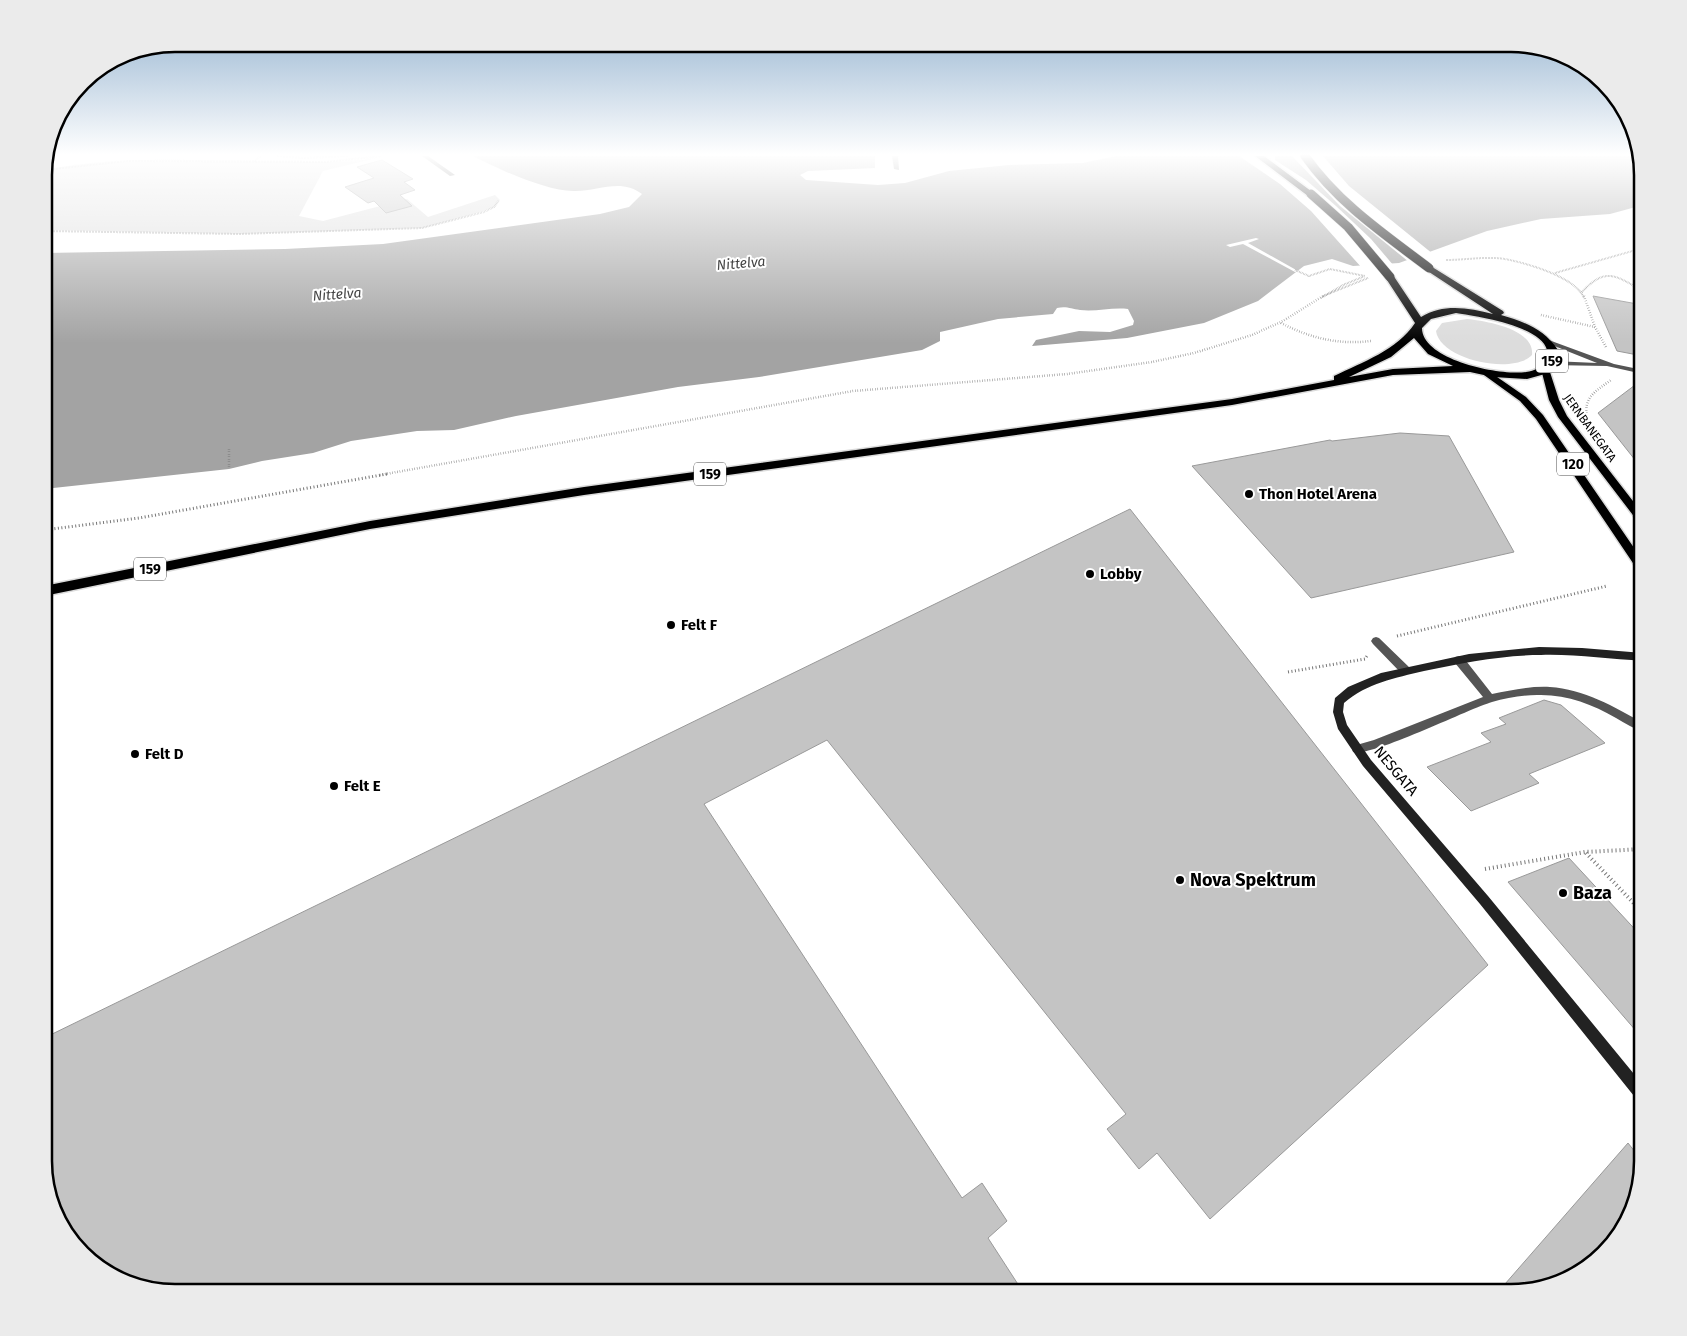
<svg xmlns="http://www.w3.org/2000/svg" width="1687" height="1336" viewBox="0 0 1687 1336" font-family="'Fira Sans',sans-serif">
  <rect width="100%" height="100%" fill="#fff"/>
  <!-- green -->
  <path fill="#dcdcdc" d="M381,157l-58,14 -24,45 24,5 84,-22 21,18 67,-22 5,5 -5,7 -11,4 -61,17 -183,6 -196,-4v-60c71,-15 155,-10 227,-9 37,1 73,3 110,-4z
    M1467,319c19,2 68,10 65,36 -19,20 -92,5 -96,-24l6,-8z"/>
  <!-- water -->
  <path fill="#a3a3a3" d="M473,156h402v12l-67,3 -8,4 6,5 72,5 27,-2 44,-12 60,-6 74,-2 33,-7h523l4,20v29l-33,9 -69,5 -54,12 -88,32 -46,3 -21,-7 -28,7 -46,35 -54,22 -77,15 -95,8 4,-6 43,-9 31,1 23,-7 1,-4 -6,-12c-16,-2 -32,3 -48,1 -9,-1 -13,-4 -23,-2l-4,6 -55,5 -58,13v9l-18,9 -163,27 -81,10 -162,29 -62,14 -37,1 -66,10 -38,12 -51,8 -33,8 -185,20v-236l241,-4 98,-5 217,-30 29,-7 13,-13c-21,-16 -43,-3 -67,-3 -27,1 -77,-22 -102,-35z"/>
  <!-- pier -->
  <path fill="#fff" d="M1239,156h36v4l31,20 30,26 35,33 23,27 -32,2 -51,-57 -31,-27z
    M1292,156h31l26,30 84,68 -24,8 -69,-56z
    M1256,238l3,1 -11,4 50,28 -3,1 -52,-28 -13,3 -4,-2z"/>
  <!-- building -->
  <path fill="#c4c4c4" stroke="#999" d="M382,160l31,19 -9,3 11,8 -15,5 12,11 -26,7 -12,-12 -6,2 -23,-16 29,-9 -17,-11z
    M1593,296l50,9v51l-26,-5z
    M1643,379v91l-45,-57z
    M1400,433l49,3 65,116 -203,46 -119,-132 138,-26 2,1z
    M1130,509l358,456 -278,254 -53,-66 -18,16 -32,-40 19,-15 -299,-374 -123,64 258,394 20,-15 25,38 -19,17 35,54h-848l-42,-7 -44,-25 -32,-42 -13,-49v-131z
    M1544,700l17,5 44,38 -76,31 10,9 -68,28 -44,-44 64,-25 -10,-9 25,-9 -7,-6z
    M1569,858l74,80v101l-135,-157z
    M1628,1143l15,19 -10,49 -22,36 -42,32 -58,13h-13z"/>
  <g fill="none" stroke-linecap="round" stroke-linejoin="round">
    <!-- primary casing -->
    <g stroke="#dbdbdb" stroke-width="3">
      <path id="primary" d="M1545,366l4,3 10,31 8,16 76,98v10l-4,-1 -81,-106 -9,-17 -8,-31z
        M1487,370l39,27 17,18 100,146v12l-4,-1 -103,-153 -16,-18 -36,-26v-4z"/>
    </g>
    <!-- highway casing -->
    <g stroke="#dbdbdb" stroke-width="3">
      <path id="highway" d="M1255,156h9l51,38 -7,2z
        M1429,265l74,46 1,2 -3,2c24,7 43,14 57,35l-2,15 -11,9 -18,5 -34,-2 -23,-5 -77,3 -161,30 -648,90 -214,34 -326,67v-10l326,-65 214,-34 648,-88 102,-19v-4c29,-14 63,-26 81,-53l-30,-46 2,-2h6l28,42c23,-14 48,-9 72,-3l-67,-44 -2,-2zM1456,313c21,3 85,13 91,37 1,3 0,9 0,12 -7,5 -12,9 -21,10 -26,4 -104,-12 -104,-44l9,-9zM1414,338l14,16 25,12 -60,3 -44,8 42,-20z"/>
    </g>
    <!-- path-far3 -->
    <path stroke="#777" stroke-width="2" stroke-dasharray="0.5 1" stroke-linecap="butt" d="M277,156l26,2 46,-2
      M254,161l7,-5
      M44,170l84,-9 199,1 54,-6
      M44,231l195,3 183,-6 62,-16 10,-5 5,-7
      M1446,260c19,0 41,-4 59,-1 21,4 71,18 79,39
      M1295,270l14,6 21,-7 35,7
      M1555,273l88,-25
      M1582,292c24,-26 34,-16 61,-1
      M1323,296l45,-18
      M1321,298l22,-13 22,-9"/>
    <!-- path-far2 -->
    <path stroke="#777" stroke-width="2.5" stroke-dasharray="0.5 2" stroke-linecap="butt" d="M1584,296l11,31 11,20
      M1541,315l54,12
      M1281,323c29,15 57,22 90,18
      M1587,418c-4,-21 9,-27 24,-38
      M229,449v20
      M380,475l473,-84 214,-17 85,-12 42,-9 58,-18 31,-14 40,-25"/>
    <!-- path-far1 -->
    <path stroke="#777" stroke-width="3" stroke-dasharray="1 2.5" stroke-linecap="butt" d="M44,530l95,-12 248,-44
      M1397,636l210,-50
      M1288,672l77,-13 2,-3"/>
    <!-- path -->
    <path stroke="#777" stroke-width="4" stroke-dasharray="1 3" stroke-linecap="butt" d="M1586,853l57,60
      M1485,869l100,-17 58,-3"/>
    <!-- lane -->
    <path fill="#555" fill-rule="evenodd" d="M422,156h6l27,19 -5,1z
      M892,156h6l1,14 -5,-1z
      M1376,637l3,1 31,30 1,3 -1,3h-8l-29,-30 -2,-3 2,-3z
      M1459,656l4,1 29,37c19,-4 39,-8 58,-7 33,2 65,20 93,36v9c-9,-3 -18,-9 -27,-14 -24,-14 -50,-24 -79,-23 -15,0 -31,3 -45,7 -24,7 -122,56 -139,50l-1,-3 1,-3 21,-6 109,-43 -28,-34 -1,-3 1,-3z"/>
    <!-- street -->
    <path fill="#555" fill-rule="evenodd" d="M1542,339h4l68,25 29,6v4l-36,-8 -58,-1 -1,-2 4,-2 45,2 -55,-22z"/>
    <!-- secondary -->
    <path fill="#222" fill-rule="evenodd" d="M1539,647l43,1 61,5v8c-34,-2 -68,-7 -102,-6 -39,0 -79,8 -117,16 -29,7 -57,12 -80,32l-1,9 4,13 24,35 117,136 155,189v18l-5,-2 -158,-197 -117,-138 -25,-37 -5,-17 2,-14 13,-11 33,-14 88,-19z"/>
    <!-- primary -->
    <use href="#primary" fill="#000" fill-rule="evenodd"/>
    <!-- highway -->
    <use href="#highway" fill="#000" fill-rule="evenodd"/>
    <!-- highway-bridge casing -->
    <g stroke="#dbdbdb" stroke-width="10" stroke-linecap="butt">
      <path id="highway-bridge" d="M1305,156c33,47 79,78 124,112
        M1311,194l37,33 42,50"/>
    </g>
    <!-- highway-bridge -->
    <use href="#highway-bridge" stroke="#000" stroke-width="9"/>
  </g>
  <!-- sky -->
  <linearGradient id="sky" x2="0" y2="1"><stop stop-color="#8cadcc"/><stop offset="0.45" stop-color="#fff"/><stop offset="1" stop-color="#fff" stop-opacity="0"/></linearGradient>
  <rect width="1687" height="343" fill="url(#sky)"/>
  <!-- markers -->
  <g fill="#000" stroke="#fff" stroke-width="2">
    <circle cx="1249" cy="494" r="5"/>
    <circle cx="1090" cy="574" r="5"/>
    <circle cx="671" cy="625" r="5"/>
    <circle cx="135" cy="754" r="5"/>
    <circle cx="334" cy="786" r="5"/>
    <circle cx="1180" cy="880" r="5"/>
    <circle cx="1563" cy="893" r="5"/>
  </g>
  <g text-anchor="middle" stroke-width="4" stroke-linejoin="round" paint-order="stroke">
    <!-- far-street labels -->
    <g font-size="12" fill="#000" stroke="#fff">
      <text transform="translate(1590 428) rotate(54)" y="4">JERNBANEGATA</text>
    </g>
    <!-- far-water labels -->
    <g font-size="14" font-style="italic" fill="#444" stroke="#fff">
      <text transform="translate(741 263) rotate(-5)" y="5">Nittelva</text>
      <text transform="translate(337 294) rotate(-4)" y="5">Nittelva</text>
    </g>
    <!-- shield labels -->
    <g fill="#fff" stroke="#4c4c4c" stroke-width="1">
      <rect x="1536" y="349.5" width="32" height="23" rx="4"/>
      <rect x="1557" y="452.5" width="32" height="23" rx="4"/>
      <rect x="694" y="462.5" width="32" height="23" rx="4"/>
      <rect x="134" y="557.5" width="32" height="23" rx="4"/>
    </g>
    <g font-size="14" font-weight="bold" fill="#000">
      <text x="1552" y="366">159</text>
      <text x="1573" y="469">120</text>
      <text x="710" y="479">159</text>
      <text x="150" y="574">159</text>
    </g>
    <!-- poi labels -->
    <g font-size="15" font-weight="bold" fill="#000" stroke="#fff" text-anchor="start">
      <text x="1259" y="499">Thon Hotel Arena</text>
      <text x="1100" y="579">Lobby</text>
      <text x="681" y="630">Felt F</text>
      <text x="145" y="759">Felt D</text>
      <text x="344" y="791">Felt E</text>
    </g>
    <!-- street labels -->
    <g font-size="15" fill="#000" stroke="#fff">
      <text transform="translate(1396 771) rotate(50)" y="5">NESGATA</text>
    </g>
    <!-- near-poi labels -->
    <g font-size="18" font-weight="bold" fill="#000" stroke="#fff" text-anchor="start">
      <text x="1190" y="886">Nova Spektrum</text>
      <text x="1573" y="899">Baza</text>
    </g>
  </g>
  <!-- crop -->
  <path d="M0 0H1687V1336H0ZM175 52H1511A123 123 0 0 1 1634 175V1161A123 123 0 0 1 1511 1284H175A123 123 0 0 1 52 1161V175A123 123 0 0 1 175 52Z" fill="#ebebeb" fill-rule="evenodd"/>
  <path fill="none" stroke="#000" stroke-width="2.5" d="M175 52H1511A123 123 0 0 1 1634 175V1161A123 123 0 0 1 1511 1284H175A123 123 0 0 1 52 1161V175A123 123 0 0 1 175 52Z"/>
</svg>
